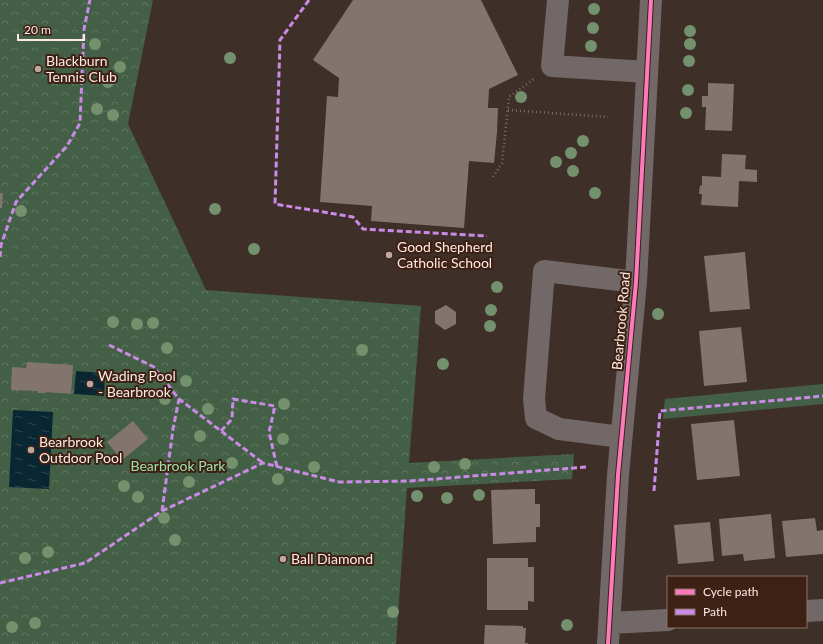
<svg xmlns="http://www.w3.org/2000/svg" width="823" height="644" viewBox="0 0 823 644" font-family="Lato,sans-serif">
  <defs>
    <pattern id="park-crowns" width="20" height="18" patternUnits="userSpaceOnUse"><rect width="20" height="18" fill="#435f45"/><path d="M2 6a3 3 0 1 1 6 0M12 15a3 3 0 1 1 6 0" fill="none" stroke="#5f7660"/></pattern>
    <pattern id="water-ripples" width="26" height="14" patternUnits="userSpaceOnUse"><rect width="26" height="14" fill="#092733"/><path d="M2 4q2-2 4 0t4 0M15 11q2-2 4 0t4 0" fill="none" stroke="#2e4650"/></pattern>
  </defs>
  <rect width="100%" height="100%" fill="#3f2f29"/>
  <!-- green -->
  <path fill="#435f45" d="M823,384v20l-160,15 2,-20z"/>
  <!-- park -->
  <path fill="url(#park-crowns)" d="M0,0h153l-25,124 78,166 215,16 -12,157 165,-9 -2,25 -165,9 -11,156h-396z"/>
  <!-- water -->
  <path fill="url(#water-ripples)" d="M76,371l29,2 -1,23 -30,-2z
    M13,410l40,2 -4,77 -40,-2z"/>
  <!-- building -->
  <path fill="#83746e" d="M353,0h128l37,75 -29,14 -1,19h10l-1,24 -3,31 -25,-2 -5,67 -93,-7 1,-15 -52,-4 7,-106 11,1 1,-19 -26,-18z
    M708,83l26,1 -2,47 -27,-1 1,-23h-4v-11h6z
    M722,154l24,1 -1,14 12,1v12l-18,-1 -1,26 -37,-2 1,-11h-3l1,-9 2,1v-10l19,1z
    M0,193h3l-1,15h-2z
    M745,252l5,57 -40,3 -6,-56z
    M446,305l10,7v12l-11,6 -10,-7v-12z
    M741,327l6,55 -43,4 -5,-55z
    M27,362l46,3 -2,29 -25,-2v1h-8v-2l-27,-1 1,-23 14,1z
    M734,420l6,56 -43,4 -6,-56z
    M133,421l15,18 -26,21 -15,-18z
    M535,489v15h5v23h-4v15l-43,2 -2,-54z
    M771,514l4,44 -31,3 -1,-7 -21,2 -3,-37z
    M815,518l2,13 6,-1v24l-37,3 -4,-36z
    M710,522l4,39 -36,3 -4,-39z
    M487,558h41v9h6v35l-6,-1v9h-41z
    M485,625l38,1v2h3l-1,15h3v1h-44z"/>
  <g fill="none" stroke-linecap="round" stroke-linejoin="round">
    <!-- path -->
    <path stroke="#766e6c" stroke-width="2.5" stroke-dasharray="1 3" stroke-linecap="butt" d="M508,110l100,7
      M493,177l9,-14 7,-66 26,-19"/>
    <!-- minor -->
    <path stroke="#716867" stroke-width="22" d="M558,0l-6,66 95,6
      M621,437l-62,-8 -23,-11 -2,-19 10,-128 92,11
      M806,611l17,-1
      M610,623l58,-3
      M608,644l10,-169 18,-193 15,-282"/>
    <!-- quiet -->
    <path stroke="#ca8be6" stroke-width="3" stroke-dasharray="6 3" stroke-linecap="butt" d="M309,0l-29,40 -5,164 78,13 10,12 124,7
      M0,257l1,-12 15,-43 51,-56 13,-23 4,-94 6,-29
      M109,345l45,22 25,32 84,64
      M221,431l11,-12 1,-20 42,7 -6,26 8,35
      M654,491l6,-80 163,-15
      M162,511l11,-82 6,-30
      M0,583l85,-20 77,-52 101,-48 76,19 71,-1 176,-14"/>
    <!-- cycleway casing -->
    <g stroke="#3e2115" stroke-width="6">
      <path id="cycleway" d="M608,644l10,-169 18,-193 15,-282"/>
    </g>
    <!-- cycleway -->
    <use href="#cycleway" stroke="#fd7abc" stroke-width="4"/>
  </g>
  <!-- trees -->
  <g fill="#73916d">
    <circle cx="594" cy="9" r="6"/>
    <circle cx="593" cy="28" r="6"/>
    <circle cx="690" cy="31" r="6"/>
    <circle cx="95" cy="44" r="6"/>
    <circle cx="690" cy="44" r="6"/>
    <circle cx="591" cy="46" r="6"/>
    <circle cx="230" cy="58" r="6"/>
    <circle cx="689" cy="61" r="6"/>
    <circle cx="120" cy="67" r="6"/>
    <circle cx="108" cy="82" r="6"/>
    <circle cx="688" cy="90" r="6"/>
    <circle cx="521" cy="97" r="6"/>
    <circle cx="97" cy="109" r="6"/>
    <circle cx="686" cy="113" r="6"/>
    <circle cx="113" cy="115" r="6"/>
    <circle cx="583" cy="141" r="6"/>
    <circle cx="571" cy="153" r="6"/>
    <circle cx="556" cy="162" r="6"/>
    <circle cx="573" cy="171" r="6"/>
    <circle cx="595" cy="193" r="6"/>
    <circle cx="215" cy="209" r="6"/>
    <circle cx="21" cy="211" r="6"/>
    <circle cx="254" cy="249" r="6"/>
    <circle cx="497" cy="287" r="6"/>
    <circle cx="491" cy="310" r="6"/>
    <circle cx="658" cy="314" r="6"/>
    <circle cx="113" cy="322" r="6"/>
    <circle cx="153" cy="323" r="6"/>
    <circle cx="137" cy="324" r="6"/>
    <circle cx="490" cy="326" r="6"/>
    <circle cx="167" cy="348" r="6"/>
    <circle cx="362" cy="350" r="6"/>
    <circle cx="443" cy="364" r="6"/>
    <circle cx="186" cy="381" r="6"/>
    <circle cx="165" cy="399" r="6"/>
    <circle cx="284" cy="404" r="6"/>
    <circle cx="208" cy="409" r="6"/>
    <circle cx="200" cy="436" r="6"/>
    <circle cx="283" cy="439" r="6"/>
    <circle cx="232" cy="463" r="6"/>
    <circle cx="465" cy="464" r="6"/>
    <circle cx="314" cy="467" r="6"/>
    <circle cx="434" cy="467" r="6"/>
    <circle cx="278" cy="479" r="6"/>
    <circle cx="189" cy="482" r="6"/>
    <circle cx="124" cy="486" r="6"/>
    <circle cx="479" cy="495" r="6"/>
    <circle cx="417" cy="496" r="6"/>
    <circle cx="138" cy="497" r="6"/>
    <circle cx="447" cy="498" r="6"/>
    <circle cx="164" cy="518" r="6"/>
    <circle cx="175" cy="540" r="6"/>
    <circle cx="48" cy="552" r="6"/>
    <circle cx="25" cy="558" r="6"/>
    <circle cx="393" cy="612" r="6"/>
    <circle cx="35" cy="623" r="6"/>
    <circle cx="567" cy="625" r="6"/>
    <circle cx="12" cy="627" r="6"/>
  </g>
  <!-- markers -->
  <g fill="#bba8a1" stroke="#3e2115" stroke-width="1.5">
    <circle cx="38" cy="69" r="4"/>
    <circle cx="389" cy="255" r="4"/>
    <circle cx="90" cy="384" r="4"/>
    <circle cx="31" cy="450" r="4"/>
    <circle cx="283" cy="559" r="4"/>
  </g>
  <g text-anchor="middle" stroke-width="4" stroke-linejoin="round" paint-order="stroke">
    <!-- poi labels -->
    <g font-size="14" fill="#fee9e2" stroke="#3e2115" text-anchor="start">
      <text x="46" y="66">Blackburn<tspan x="46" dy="16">Tennis Club</tspan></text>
      <text x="397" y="252">Good Shepherd<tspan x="397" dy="16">Catholic School</tspan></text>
      <text x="98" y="381">Wading Pool<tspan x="98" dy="16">- Bearbrook</tspan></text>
      <text x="39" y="447">Bearbrook<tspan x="39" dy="16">Outdoor Pool</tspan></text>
      <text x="291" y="564">Ball Diamond</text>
    </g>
    <!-- street labels -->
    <g font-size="14" fill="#fee9e2" stroke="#3e2115">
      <text transform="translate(621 321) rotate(-85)" y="5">Bearbrook Road</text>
    </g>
    <!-- park labels -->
    <g font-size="14" fill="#9de1a5" stroke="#3e2115">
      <text x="178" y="471">Bearbrook Park</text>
    </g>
  </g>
  <!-- legend -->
  <rect x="667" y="576" width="140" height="52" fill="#3e2115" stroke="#8b7167"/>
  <rect x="675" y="589" width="20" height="6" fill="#fd7abc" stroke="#8b7167"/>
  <text x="703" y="596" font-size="12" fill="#fee9e2">Cycle path</text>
  <rect x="675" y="609" width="20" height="6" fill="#ca8be6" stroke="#8b7167"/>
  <text x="703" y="616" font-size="12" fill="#fee9e2">Path</text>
  <!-- scale -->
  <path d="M18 34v6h66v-6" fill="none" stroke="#fee9e2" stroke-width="2"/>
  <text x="24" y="34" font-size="12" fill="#fee9e2" stroke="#3e2115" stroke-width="3" paint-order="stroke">20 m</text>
</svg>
